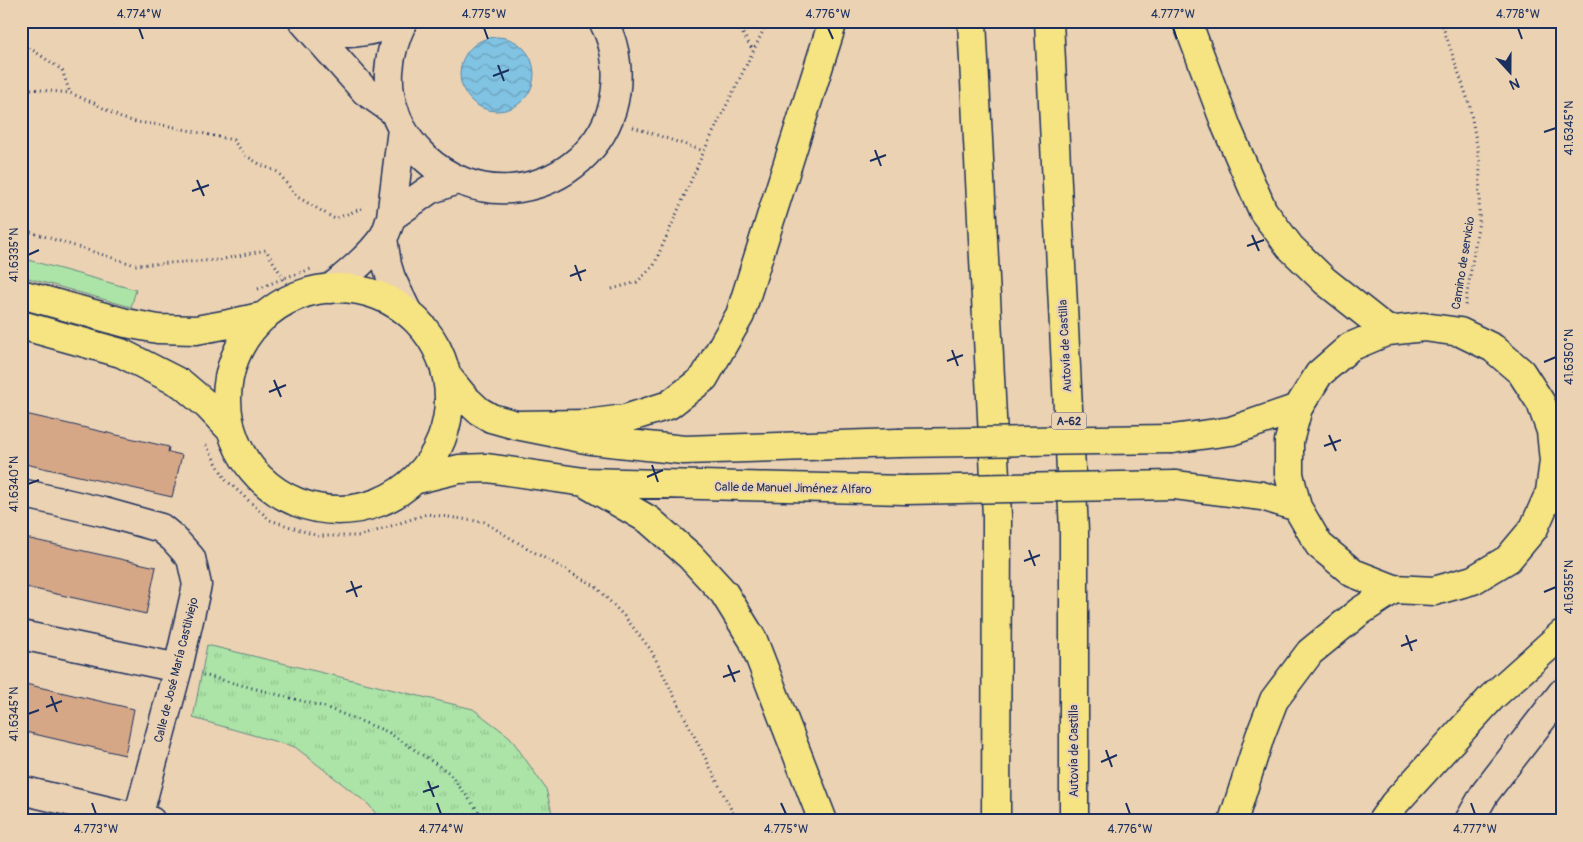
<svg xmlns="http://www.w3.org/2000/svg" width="1583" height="842" viewBox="0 0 1583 842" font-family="Pangolin,sans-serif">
  <defs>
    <pattern id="park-tufts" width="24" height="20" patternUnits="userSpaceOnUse" patternTransform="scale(1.25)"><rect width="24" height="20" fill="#ace3a6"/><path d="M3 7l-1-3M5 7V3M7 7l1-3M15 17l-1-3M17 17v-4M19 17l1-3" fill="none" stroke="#93c391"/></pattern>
    <pattern id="water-waves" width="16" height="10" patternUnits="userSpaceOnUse" patternTransform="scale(1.25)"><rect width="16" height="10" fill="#81c3e2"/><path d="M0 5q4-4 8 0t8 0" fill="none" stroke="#699fba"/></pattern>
  </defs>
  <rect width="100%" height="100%" fill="#ebd2b3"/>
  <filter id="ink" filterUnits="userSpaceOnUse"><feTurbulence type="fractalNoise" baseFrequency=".02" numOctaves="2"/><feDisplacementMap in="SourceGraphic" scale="10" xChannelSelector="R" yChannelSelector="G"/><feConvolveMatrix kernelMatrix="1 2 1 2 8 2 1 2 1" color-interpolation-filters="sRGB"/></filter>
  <g filter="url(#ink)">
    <!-- grass -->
    <path fill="#ace3a6" stroke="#648982" d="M21,258l115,32 -5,17 -110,-31z"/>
    <!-- park -->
    <path fill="url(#park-tufts)" stroke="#648982" d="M207,645l266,64 37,28 36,52 8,32h-172l-14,-17 -73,-57 -102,-29z"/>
    <!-- water -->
    <path fill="url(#water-waves)" stroke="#5888ad" d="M460 74a37 37 0 1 1 74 0a37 37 0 1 1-74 0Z"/>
    <!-- building -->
    <path fill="#d5a787" stroke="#1b2f5e" d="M21,413l148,34 -1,5 14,3 -10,42 -151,-34z
      M21,537l135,30 -10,47 -125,-28z
      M21,683l113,26 -9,46 -104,-24z"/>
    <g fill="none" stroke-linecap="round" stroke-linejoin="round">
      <!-- minor casing -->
      <g stroke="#1b2f5e" stroke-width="31">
        <path id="minor" d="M303,21l62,70 30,21
          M403,21c-8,17 -13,33 -14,51 -4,66 57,122 122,117 22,-2 44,-10 62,-24 18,-14 32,-33 39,-56 8,-29 6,-61 -9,-88
          M310,29c32,7 59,5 89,-8
          M391,217l38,-27 28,-10
          M383,238l4,27 4,13 17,35
          M330,289c18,-15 38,-31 52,-50 5,-6 7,-15 9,-22l11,-88
          M21,493l83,19 57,16 12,10 18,20 6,27 -19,83 -40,149
          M21,635l157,33
          M21,790l130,31
          M1469,821l16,-28 77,-100"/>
      </g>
      <!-- highway casing -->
      <g stroke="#1b2f5e" stroke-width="31">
        <path id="highway" d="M972,21l25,495 -1,305
          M1049,21l25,510v290
          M1187,21l40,107 36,83 27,36 35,34 63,50
          M227 399a111 111 0 1 1 222 0a111 111 0 1 1-222 0Z
          M21,294l105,29 32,6 38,1 33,-6 36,-8
          M21,325l100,28 61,31 26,22 22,23
          M447,376l18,22 14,13 12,7 25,7 75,15 93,10 214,-7
          M516,425l70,-1 39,-5 44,-14 35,-27 36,-63 93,-294
          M1172,439l59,-8 67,-23
          M414,480l45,-11 28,-1 97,14 321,8
          M587,484l62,36 41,36 34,37 29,47 70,181
          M1175,485l87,11 35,11
          M1233,821l27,-85 14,-36 36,-48 49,-40 35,-23 40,2 39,-11 35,-21 26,-31 16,-36 4,-31 -3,-30 -10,-28 -20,-31 -28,-24 -33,-16 -36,-5 -36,4 -38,16 -31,27 -21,34 -9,33v33l8,33 22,38 34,28 41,16
          M1382,821l12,-17 98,-107 70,-63"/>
      </g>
      <!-- path -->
      <path stroke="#1b2f5e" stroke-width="3" stroke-dasharray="1 4" stroke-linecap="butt" d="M735,21l18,29
        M1441,21l28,82 11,59 -1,59 -14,85
        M1555,21l7,10
        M21,42l41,28 8,23
        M21,88l49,5 24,10 27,15 15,4 33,4 64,14 12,15 16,10 17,7 18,24 39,23 30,-12
        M633,127l71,24
        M21,229l114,36 84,-5 47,-10 29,47
        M258,289l26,-11 27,-9
        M612,289l25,-7 17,-17 50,-114 64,-130
        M206,445l20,35 44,40 48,16h43l66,-22 57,8 48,29 63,35 30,31 26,33 86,171
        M203,675l122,32 63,25 60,40 31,40"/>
      <!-- minor -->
      <use href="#minor" stroke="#ebd2b3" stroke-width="28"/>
      <!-- highway -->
      <use href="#highway" stroke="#f6e381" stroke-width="28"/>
      <!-- highway-bridge casing -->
      <g stroke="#1b2f5e" stroke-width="31" stroke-linecap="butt">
        <path id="highway-bridge" d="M898,443l274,-4
          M905,490l270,-5"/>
      </g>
      <!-- highway-bridge -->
      <use href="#highway-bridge" stroke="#f6e381" stroke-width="28"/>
    </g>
  </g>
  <!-- ticks -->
  <path fill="none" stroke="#1b2f5e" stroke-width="2" d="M139,28l4,11M484,28l4,11M828,28l5,11M1173,28l4,11M1518,28l4,11M498,65l6,16M493,76l16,-6M1544,132l12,-4M875,150l6,16M870,161l16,-6M197,180l7,16M192,191l17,-6M1252,235l7,16M1247,246l17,-6M28,255l11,-5M575,265l6,16M570,276l16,-6M952,350l6,16M947,361l16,-6M1544,362l12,-5M274,380l7,17M269,392l17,-7M1329,435l7,16M1324,446l17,-6M652,465l6,17M647,477l16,-7M28,484l11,-4M1029,550l6,16M1024,561l16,-6M351,581l6,16M346,592l16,-6M1544,592l12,-5M1406,635l6,16M1401,646l16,-6M728,665l7,17M723,677l17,-6M51,696l6,16M46,707l16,-6M28,714l11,-4M1106,750l6,17M1101,762l16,-7M428,781l6,16M423,792l16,-6M92,803l4,11M437,803l4,11M781,803l5,11M1126,803l4,11M1471,803l4,11"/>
  <g text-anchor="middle" stroke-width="4.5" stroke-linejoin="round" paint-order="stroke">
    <!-- shield labels -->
    <rect fill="#ebd2b3" stroke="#596078" stroke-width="1" x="1051.5" y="412.5" width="35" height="17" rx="4"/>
    <g font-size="11" font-weight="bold" fill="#1b2f5e">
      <text x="1069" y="425">A-62</text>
    </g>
    <!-- street labels -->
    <g font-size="12" fill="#1b2f5e" stroke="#ebd2b3">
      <text transform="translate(1463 263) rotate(-81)" y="4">Camino de servicio</text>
      <text transform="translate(1065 346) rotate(-93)" y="4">Autovía de Castilla</text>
      <text transform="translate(793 488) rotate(1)" y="4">Calle de Manuel Jiménez Alfaro</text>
      <text transform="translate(176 670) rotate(-76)" y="4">Calle de José María Castilviejo</text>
      <text transform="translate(1074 751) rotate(-90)" y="4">Autovía de Castilla</text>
    </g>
  </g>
  <!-- margin -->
  <rect width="1583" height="842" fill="none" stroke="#ebd2b3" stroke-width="55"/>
  <!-- north arrow -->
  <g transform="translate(1510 72) rotate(159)" stroke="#ebd2b3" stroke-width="4" paint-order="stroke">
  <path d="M0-4L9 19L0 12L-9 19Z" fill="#1b2f5e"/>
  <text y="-8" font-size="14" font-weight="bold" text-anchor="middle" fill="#1b2f5e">N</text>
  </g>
  <rect x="28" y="28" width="1528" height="786" fill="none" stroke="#1b2f5e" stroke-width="2"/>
  <g font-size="12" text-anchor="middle" fill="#1b2f5e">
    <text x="139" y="18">4.774°W</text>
    <text x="484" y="18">4.775°W</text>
    <text x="828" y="18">4.776°W</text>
    <text x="1173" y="18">4.777°W</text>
    <text x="1518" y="18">4.778°W</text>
    <text transform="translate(1569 128) rotate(-90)" y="4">41.6345°N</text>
    <text transform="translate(14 255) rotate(-90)" y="4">41.6335°N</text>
    <text transform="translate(1569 357) rotate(-90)" y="4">41.6350°N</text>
    <text transform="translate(14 484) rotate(-90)" y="4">41.6340°N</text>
    <text transform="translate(1569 587) rotate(-90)" y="4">41.6355°N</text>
    <text transform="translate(14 714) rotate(-90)" y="4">41.6345°N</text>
    <text x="96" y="833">4.773°W</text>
    <text x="441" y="833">4.774°W</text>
    <text x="786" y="833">4.775°W</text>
    <text x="1130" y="833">4.776°W</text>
    <text x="1475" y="833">4.777°W</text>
  </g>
</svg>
